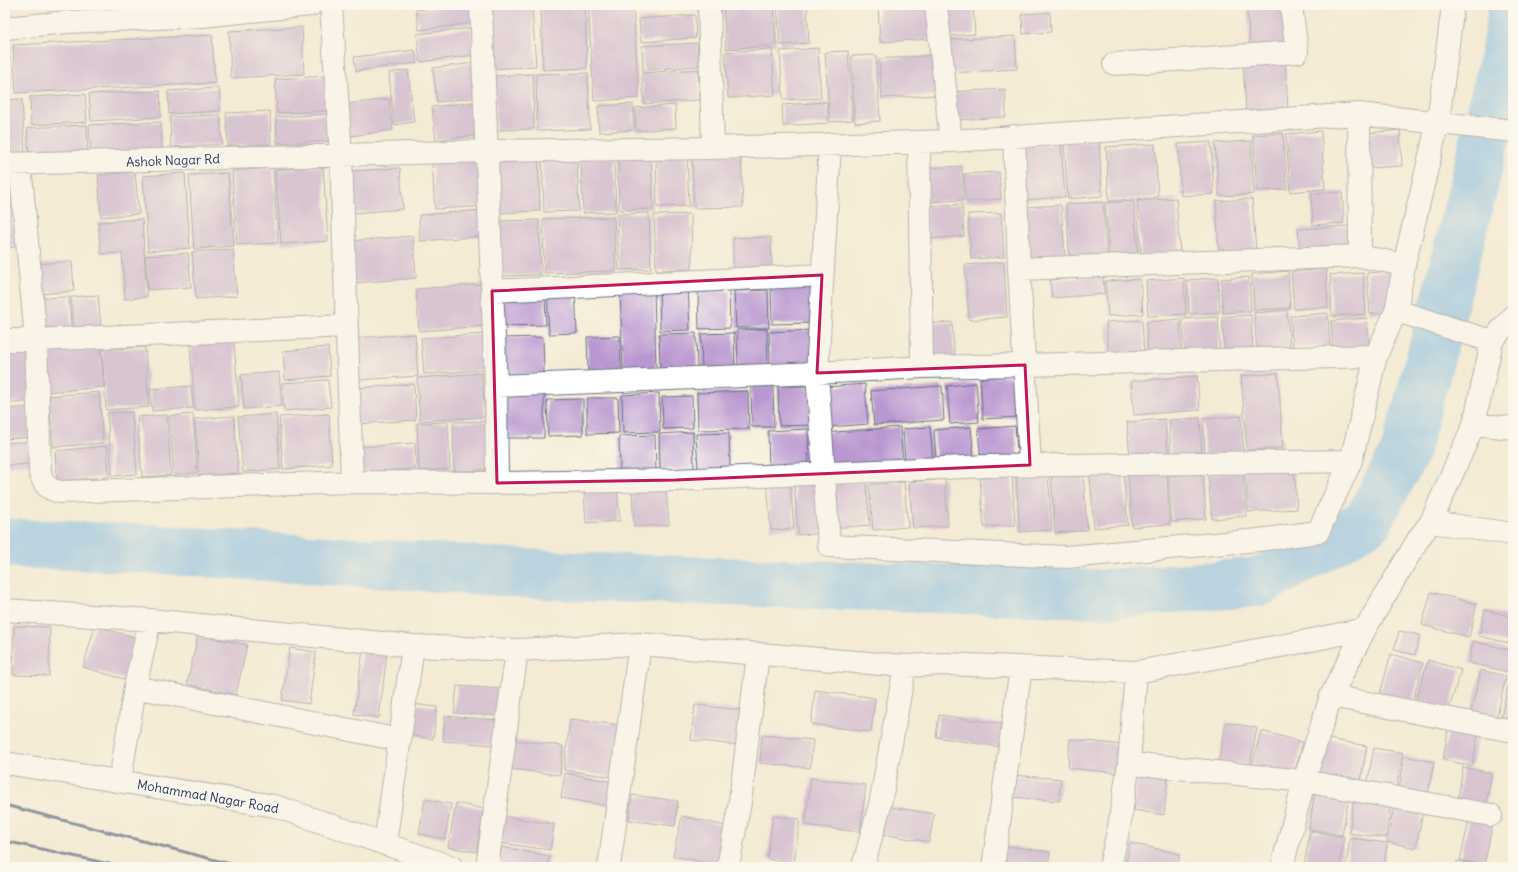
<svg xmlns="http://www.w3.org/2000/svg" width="1518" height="872" viewBox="0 0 1518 872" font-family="Delius,sans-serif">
  <rect width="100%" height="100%" fill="#fbf7ec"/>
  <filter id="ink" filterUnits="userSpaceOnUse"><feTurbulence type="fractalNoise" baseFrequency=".025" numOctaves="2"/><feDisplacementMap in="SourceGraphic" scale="8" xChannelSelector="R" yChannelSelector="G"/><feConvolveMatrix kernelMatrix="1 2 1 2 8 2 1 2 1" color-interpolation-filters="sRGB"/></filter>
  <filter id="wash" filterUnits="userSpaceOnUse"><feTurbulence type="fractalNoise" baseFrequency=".012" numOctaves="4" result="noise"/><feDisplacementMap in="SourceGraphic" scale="16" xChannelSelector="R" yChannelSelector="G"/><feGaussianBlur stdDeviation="0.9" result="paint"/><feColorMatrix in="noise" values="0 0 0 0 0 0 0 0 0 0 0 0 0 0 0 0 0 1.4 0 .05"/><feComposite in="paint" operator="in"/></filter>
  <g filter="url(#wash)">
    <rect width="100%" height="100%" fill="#f4ebd4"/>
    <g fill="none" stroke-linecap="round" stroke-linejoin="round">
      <!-- river -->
      <path stroke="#75b7ea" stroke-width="49" d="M5,543l128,5 450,29 521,17 156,-12 107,-60 38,-70 29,-108 39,-155 32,-136 8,-46"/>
    </g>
    <g id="blocks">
      <!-- building -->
      <path fill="#b998d1" d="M455,5h16l3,18 -55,7 -3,-20z
        M541,5h44l2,63 -44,2z
        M588,5h45l6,93 -45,3z
        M723,5h51l2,40 -50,4z
        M777,5h30l2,38 -29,2z
        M878,5h51l3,34 -52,3z
        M945,5h28l2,29 -28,2z
        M532,7l4,59 -43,3 -3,-59z
        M1288,7l2,40 -40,3 -3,-40z
        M1050,12l1,20 -28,2 -1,-20z
        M695,15l1,23 -55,4 -2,-23z
        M302,27l2,47 -73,4 -2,-47z
        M471,28l3,27 -54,7 -3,-28z
        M212,35l3,48 -199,10 -3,-48z
        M1015,36l2,33 -67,4 -2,-33z
        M9,39l2,50 -6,1v-50z
        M697,43l2,23 -56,4 -1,-24z
        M818,48l3,50 -38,2 -3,-49z
        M772,49l3,46 -47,3 -3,-46z
        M415,50l2,13 -61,8 -2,-14z
        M848,51l5,69 -23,2 -5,-70z
        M876,55l4,66 -25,2 -4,-67z
        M937,55l3,40 -58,3 -3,-39z
        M1285,57l3,53 -42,3 -3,-53z
        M474,63l5,34 -42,5 -4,-34z
        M698,69l2,31 -56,4 -2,-31z
        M408,70l6,52 -20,3 -5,-52z
        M588,73l2,56 -53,2 -1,-57z
        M533,74l1,55 -38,1 -1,-54z
        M327,76l2,35 -52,2 -2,-34z
        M219,88l1,23 -51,3 -1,-23z
        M1005,89l1,28 -52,3 -3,-28z
        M160,91l1,26 -70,4 -2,-27z
        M85,94l2,28 -56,3 -1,-28z
        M22,99l3,57 -20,1v-57z
        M389,99l4,31 -42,6 -4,-32z
        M476,102l4,33 -44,5 -4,-33z
        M827,102l1,21 -45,3 -1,-21z
        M633,104l1,26 -35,2 -1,-26z
        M675,105l1,23 -40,3 -1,-23z
        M270,111l1,33 -43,2 -2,-33z
        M330,114l2,27 -55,2 -1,-26z
        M220,115l2,29 -51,3 -1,-30z
        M161,122l1,27 -71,4 -2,-28z
        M87,125l1,28 -59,3 -2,-28z
        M1400,130l2,36 -33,2 -3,-35z
        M1321,131l4,58 -35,3 -4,-58z
        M1283,133l4,56 -30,2 -4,-56z
        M1099,141l3,55 -34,3 -4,-56z
        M1251,141l3,53 -35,2 -4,-53z
        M1211,142l3,52 -33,2 -3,-52z
        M1061,144l4,53 -41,3 -3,-53z
        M1155,144l3,53 -49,4 -3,-54z
        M538,153l2,58 -43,2 -1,-59z
        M651,153l2,56 -34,1 -1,-56z
        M741,154l2,53 -49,1 -2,-52z
        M577,156l2,55 -35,1 -2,-55z
        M687,156l2,50 -32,1 -1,-50z
        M614,157l2,55 -33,1 -2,-55z
        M484,159l3,47 -52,3 -3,-46z
        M323,166l5,75 -47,3 -6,-74z
        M962,166l2,34 -37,2 -3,-34z
        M273,168l5,75 -41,2 -5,-74z
        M400,168l3,41 -49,4 -3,-42z
        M135,172l4,42 -38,3 -3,-42z
        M999,172l2,27 -35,3 -2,-28z
        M185,173l5,75 -42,3 -5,-75z
        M228,173l6,73 -40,3 -5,-74z
        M21,178l5,68 -21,2v-69z
        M1342,192l2,31 -31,2 -2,-31z
        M1176,198l4,55 -39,2 -4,-54z
        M1252,199l4,52 -37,3 -3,-53z
        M1134,201l4,54 -29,2 -4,-54z
        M1103,202l4,57 -37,3 -4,-58z
        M962,204l2,32 -36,3 -2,-33z
        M1061,205l4,52 -36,2 -4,-52z
        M483,210l2,26 -65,5 -1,-26z
        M649,213l2,56 -32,1 -2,-56z
        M1001,213l3,44 -33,2 -3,-45z
        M691,214l1,55 -36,1 -2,-55z
        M614,217l2,54 -72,2 -1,-54z
        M142,219l5,78 -22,2 -3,-46 -21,1 -3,-32z
        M539,220l2,55 -39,1 -1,-55z
        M1349,226l2,25 -51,3 -2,-25z
        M413,236l3,42 -63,5 -3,-42z
        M771,237l1,32 -39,2v-33z
        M233,249l4,47 -41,3 -4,-47z
        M188,253l3,34 -43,3 -3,-34z
        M72,261l2,30 -34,3 -3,-30z
        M1004,262l3,55 -38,3 -4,-55z
        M1326,269l2,38 -34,2 -3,-37z
        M1288,271l2,37 -36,2 -2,-36z
        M1391,271l3,41 -24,2 -3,-41z
        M1363,273l3,41 -34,2 -2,-41z
        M1103,276l1,18 -52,4 -2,-18z
        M1249,277l2,34 -28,2 -2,-34z
        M1184,278l2,36 -38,2 -2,-35z
        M1218,278l2,34 -31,2 -2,-34z
        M1140,279l3,35 -35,2 -3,-35z
        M484,284l3,42 -68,5 -3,-42z
        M813,284l1,39 -42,1 -1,-39z
        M688,285l2,45 -30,1 -1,-45z
        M654,288l2,84 -33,1 -3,-84z
        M575,289l2,44 -28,1 -2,-44z
        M768,290l1,38h-33l-2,-37z
        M545,291l1,34 -44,1 -1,-34z
        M729,291l1,37 -31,1 -1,-37z
        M98,295l3,33 -27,2 -3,-33z
        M69,297l2,30 -26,2 -2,-31z
        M1287,310l3,40 -33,2 -3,-39z
        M1328,313l2,33 -37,2 -3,-32z
        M1251,315l2,37 -28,3 -3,-38z
        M1218,317l2,36 -35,2 -3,-36z
        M1367,318l2,28 -36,3 -2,-28z
        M1180,319l2,35 -34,3 -2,-35z
        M1142,320l2,35 -35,3 -3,-36z
        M952,322l3,39 -25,2 -3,-39z
        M767,329l1,40 -30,1 -1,-40z
        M811,330l1,33 -42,2 -1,-33z
        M696,333l1,35 -37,1 -1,-35z
        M734,333l1,37h-33l-1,-36z
        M415,334l3,42 -60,4 -3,-42z
        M485,334l3,36 -64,4 -3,-36z
        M620,336l1,35 -33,1 -1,-35z
        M543,337l1,37 -41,1 -1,-37z
        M234,342l5,65 -44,3 -5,-65z
        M100,345l4,42 -58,5 -3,-43z
        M29,347l4,54 -28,3v-55z
        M145,347l4,60 -43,3 -4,-60z
        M328,347l2,29 -45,4 -2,-29z
        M279,372l3,34 -38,3 -3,-34z
        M482,373l3,44 -65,4 -3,-43z
        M1278,373l5,75 -36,2 -6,-74z
        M1017,376l3,41 -37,2 -3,-41z
        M1197,376l3,34 -66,5 -3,-34z
        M328,380l3,27 -47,4 -2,-28z
        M976,383l3,39 -29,2 -3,-38z
        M414,384l2,36 -58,4 -2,-36z
        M865,384l3,40 -40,3 -3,-40z
        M191,386l2,22 -41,3 -2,-22z
        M809,386l2,39 -32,1 -1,-39z
        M942,386l2,34 -70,5 -3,-34z
        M751,387h22l1,40h-22z
        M748,391l1,38 -51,1 -1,-37z
        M99,392l4,51 -50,4 -4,-51z
        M544,393v45h-42l-1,-44z
        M659,393l1,39 -37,1 -1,-38z
        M692,396l1,32 -30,1 -1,-32z
        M587,398h31l1,35 -32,1z
        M583,399v36l-35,1 -1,-36z
        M34,407l2,30 -31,2v-30z
        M132,412l5,62 -25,2 -5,-63z
        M193,414l4,59 -23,2 -5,-59z
        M276,414l4,55 -37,3 -5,-55z
        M329,414l3,51 -49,4 -4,-52z
        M167,415l4,60 -29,2 -5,-60z
        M234,416l4,57 -39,3 -4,-57z
        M1241,416l3,37 -39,2 -2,-36z
        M1200,418l2,37 -31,3 -2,-38z
        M1165,419l3,37 -38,3 -3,-37z
        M490,421l1,49 -37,1 -1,-49z
        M448,422l2,47 -31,2 -2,-48z
        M1015,426l3,34 -37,3 -3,-34z
        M900,427l3,36 -77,6 -3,-36z
        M930,427l3,33 -28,2 -2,-33z
        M971,427l3,31 -38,3 -2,-31z
        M808,429l1,41 -40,1 -1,-40z
        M693,432l1,37 -34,1 -1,-36z
        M729,433l1,36 -32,1 -2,-36z
        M655,435l1,36 -36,1 -1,-36z
        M37,441l1,22 -33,3v-23z
        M415,443l1,26 -56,3 -1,-25z
        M107,446l2,31 -52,4 -2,-30z
        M1294,465l3,44 -49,3 -3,-43z
        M1166,468l4,56 -38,3 -4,-57z
        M1123,472l5,53 -34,3 -4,-53z
        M1243,472l3,44 -34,3 -4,-44z
        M1048,473l4,57 -32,2 -4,-56z
        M1083,473l4,57 -32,3 -4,-58z
        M1203,473l3,46 -34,3 -4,-46z
        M1012,476l3,49 -31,2 -4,-49z
        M821,479l5,54 -28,2 -4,-54z
        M945,479l3,47 -35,2 -4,-46z
        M790,482l4,47 -23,1 -4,-47z
        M866,482l4,43 -36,3 -3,-43z
        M904,482l4,45 -35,3 -4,-45z
        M617,489l3,32 -34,2 -2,-31z
        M666,489l3,36 -35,2 -2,-35z
        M1431,592l46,12 -8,33 -47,-12z
        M1485,610l28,7v27l-34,-8z
        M14,626l36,1 -1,49 -36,-1z
        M95,626l45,13 -13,41 -44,-13z
        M1399,631l21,4 -5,20 -21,-5z
        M198,635l49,10 -11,50 -49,-11z
        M1473,641l40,10v22l-44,-10z
        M290,648l26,4 -7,52 -27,-4z
        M363,650l24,3 -8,65 -25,-4z
        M1391,654l32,9 -11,40 -32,-9z
        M1428,660l33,10 -12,39 -33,-10z
        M1481,670l25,6 -10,45 -26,-6z
        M1510,676h3v50l-13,-3z
        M457,686l44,3 -2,27 -45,-3z
        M815,690l60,8 -4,34 -60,-8z
        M412,704l25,3 -4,32 -25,-4z
        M695,705l47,5 -4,35 -47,-5z
        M939,715l64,9 -3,23 -64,-10z
        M445,716l52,4 -2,25 -52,-4z
        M570,719l50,6 -7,52 -49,-7z
        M1226,722l31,6 -7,38 -31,-6z
        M1449,724l30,5 -7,37 -29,-6z
        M1261,731l42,11 -10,36 -41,-12z
        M762,735l51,5 -3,28 -50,-5z
        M1324,738l43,8 -7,39 -43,-8z
        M1070,739l53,6 -3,28 -52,-5z
        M515,740l48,6 -3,29 -49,-6z
        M1374,748l29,5 -7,37 -29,-5z
        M1405,756l29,6 -7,36 -29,-5z
        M1463,767l29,6 -7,37 -28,-6z
        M565,773l48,9 -4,24 -48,-8z
        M1138,773l30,4 -4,38 -30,-5z
        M1012,775l49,4 -2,22 -49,-4z
        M811,778l55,7 -6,47 -55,-7z
        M1315,791l34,5 -7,39 -33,-6z
        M632,795l46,6 -3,25 -46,-6z
        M1354,797l37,5 -5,36 -37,-5z
        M425,799l26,5 -6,35 -26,-5z
        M456,803l28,6 -8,43 -28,-5z
        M1394,805l29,6 -7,37 -29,-6z
        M885,806l49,8 -5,28 -48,-8z
        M503,816l51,8 -4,26 -51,-7z
        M682,816l48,11 -8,39 -49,-10z
        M773,816l27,3 -6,44 -27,-4z
        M1470,817l23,6 -9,42 -24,-5z
        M1310,831l34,6 -5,30h-35z
        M1350,838l37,5 -3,24h-38z
        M1130,843l50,11 -3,13h-52z
        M1000,845l50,7 -2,15h-51z
        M502,847l48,9 -3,11h-49z
        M1457,861l28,5v1h-29z"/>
    </g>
  </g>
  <g filter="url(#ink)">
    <use href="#blocks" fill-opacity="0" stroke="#677187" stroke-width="1"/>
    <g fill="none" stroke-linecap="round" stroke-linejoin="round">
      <!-- minor casing -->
      <g stroke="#677187" stroke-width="24">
        <path id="minor" d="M331,5l10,150 11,327
          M481,5l15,381 1,97 178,-3 312,-14 364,-5
          M709,5l4,143
          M936,5l15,136
          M5,28l63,-6 134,-6 109,-11
          M1114,64l183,-12 -6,-47
          M1359,114l1,142
          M1014,136l5,133 341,-13 44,9
          M919,142l3,225
          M830,144l-13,229 12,173 238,11 192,-17 59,-8 33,-71 25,-105 20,-45 8,-46 34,-143 15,-117
          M5,164l482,-13 226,-3 238,-7 408,-27 154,17
          M20,164l16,176 4,133c5,13 7,16 21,19l291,-10 145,1
          M1019,269l11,196
          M492,291l330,-16
          M5,340h31l310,-14
          M1492,341l21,-25
          M496,386l321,-13 105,-6 103,-2 351,-9
          M1474,424l39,4
          M1431,522l82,12
          M5,610l145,10 263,26 104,4 123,-6 265,22 41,-2 190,8 166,-30 63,-13
          M135,687l265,53
          M1331,696l182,35
          M5,763l270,43 177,61
          M1129,763l175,18 187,34
          M120,781l15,-94 15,-67
          M385,844l28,-198
          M487,867l30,-217
          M609,867l31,-223
          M728,867l12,-65 18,-148
          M863,867l17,-62 25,-139
          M993,867l28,-200
          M1110,867l9,-40 10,-64 7,-91
          M1282,867l22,-86 27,-85 34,-67 54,-91 12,-16 43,-98 18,-83c-32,-9 -64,-21 -96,-30"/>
      </g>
      <!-- minor -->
      <use href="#minor" stroke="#fff" stroke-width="22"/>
      <!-- rail -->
      <path stroke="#1b2f5e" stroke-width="3" d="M5,805l237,62
        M5,841l118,26"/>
    </g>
  </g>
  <!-- marked area -->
  <path d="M0 0H1518V872H0ZM822,275l-5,98 208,-8 5,100 -355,15 -178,3 -5,-192z" fill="#f4ebd4" fill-opacity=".55" fill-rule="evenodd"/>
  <path fill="none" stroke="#c2185b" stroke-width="3" stroke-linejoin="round" d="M822,275l-5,98 208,-8 5,100 -355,15 -178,3 -5,-192z"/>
  <g text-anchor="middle" stroke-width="3.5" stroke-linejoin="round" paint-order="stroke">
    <!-- street labels -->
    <g font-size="13" fill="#1b2f5e" stroke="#fbf7ec">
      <text transform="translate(173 160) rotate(-2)" y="5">Ashok Nagar Rd</text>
      <text transform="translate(208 796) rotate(10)" y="5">Mohammad Nagar Road</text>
    </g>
  </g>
  <!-- margin -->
  <rect width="1518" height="872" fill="none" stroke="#fbf7ec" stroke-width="20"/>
</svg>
